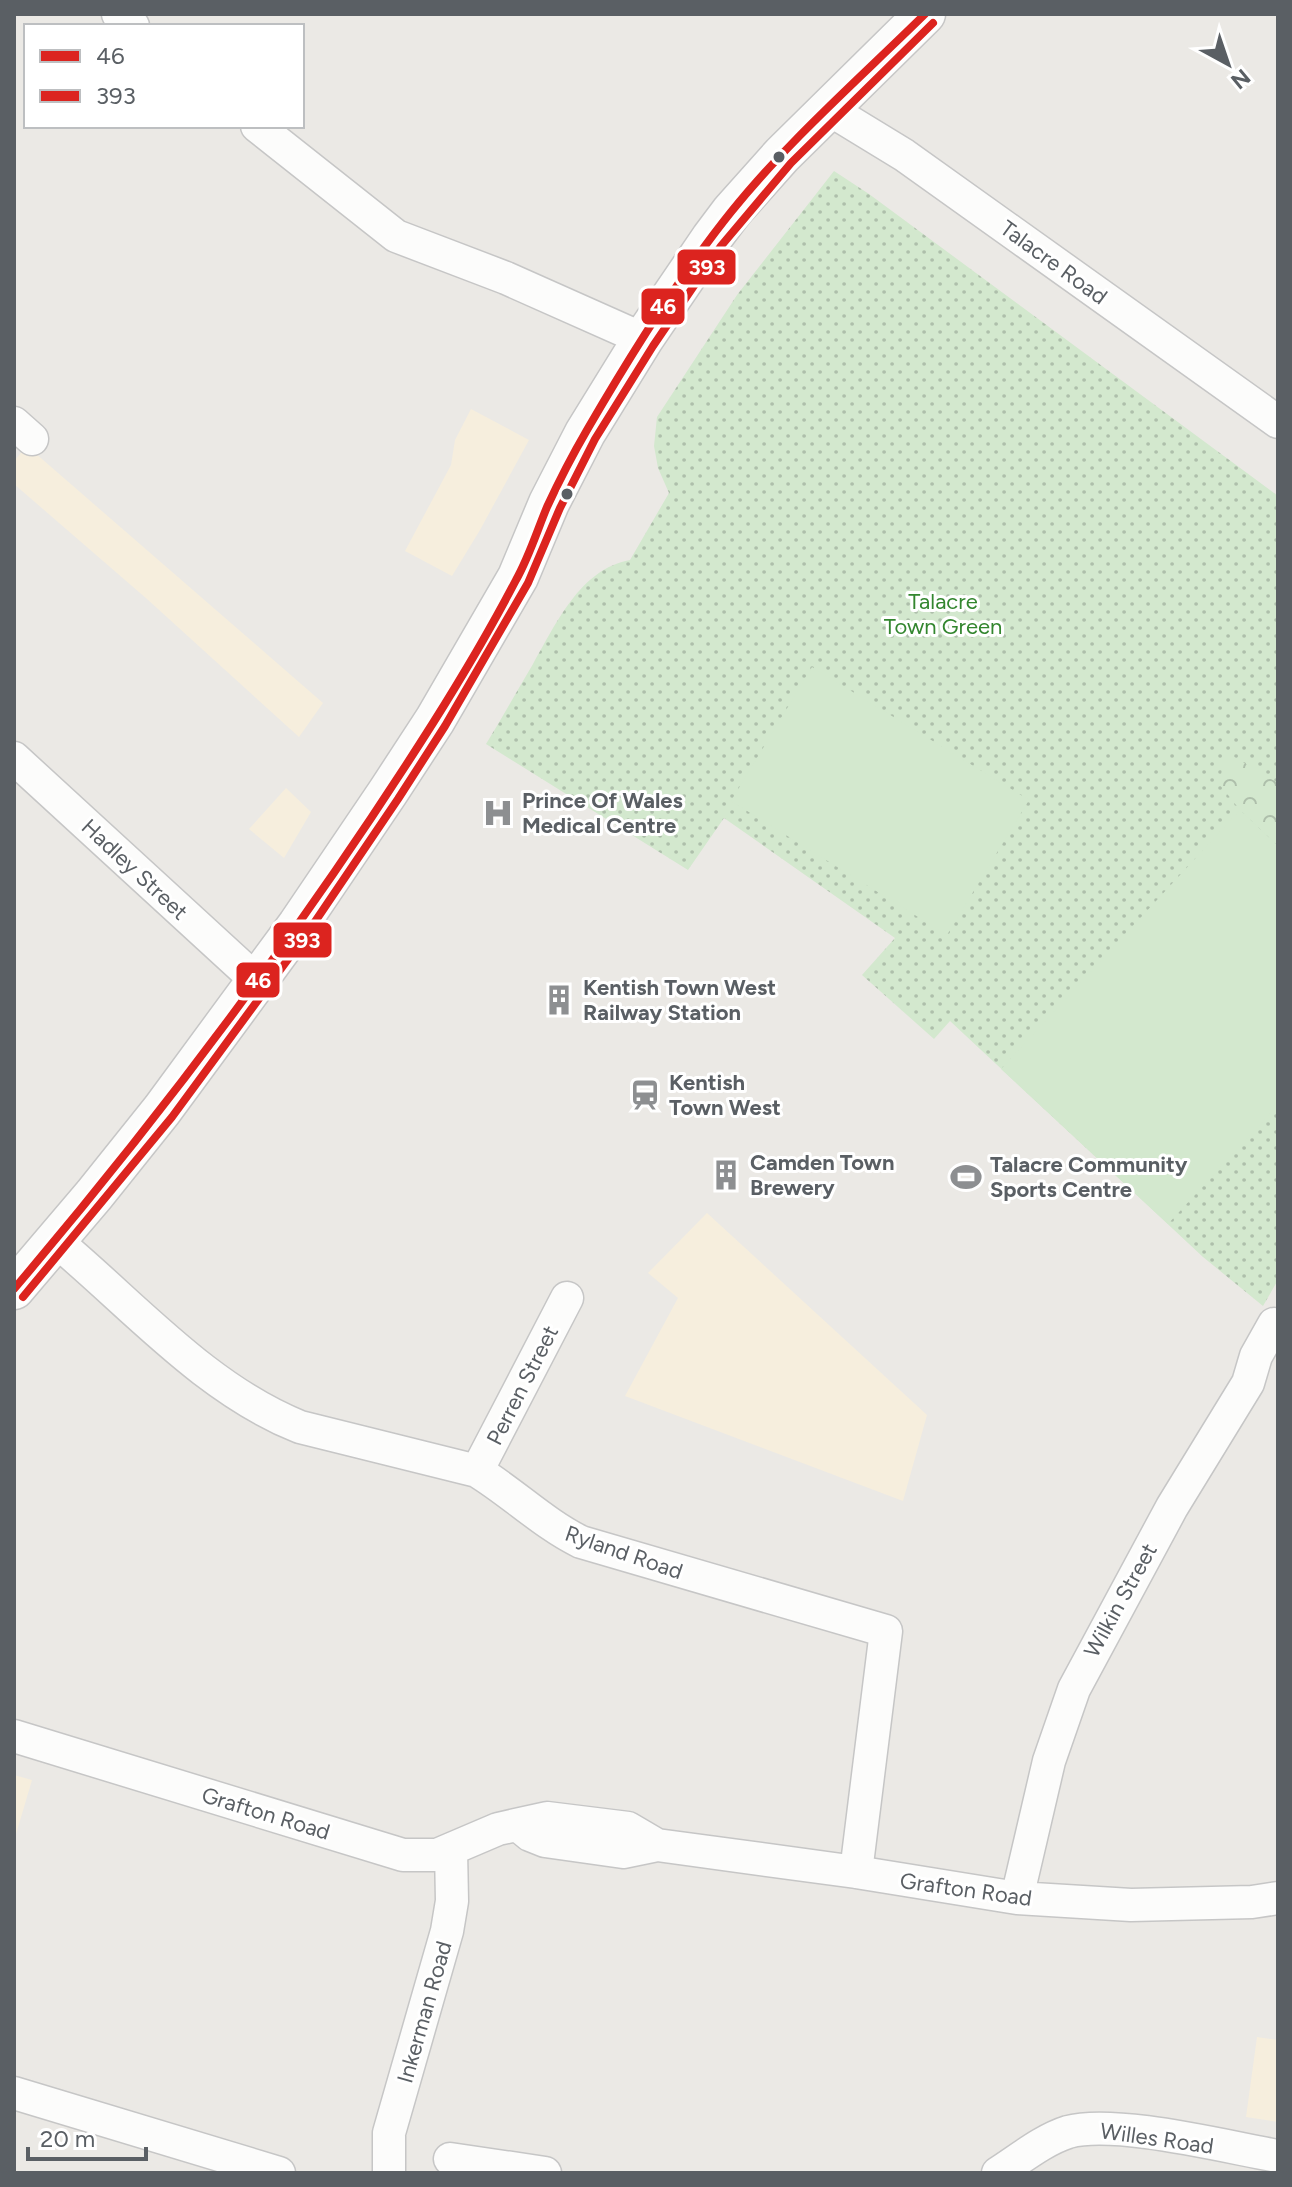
<svg xmlns="http://www.w3.org/2000/svg" width="1292" height="2187" viewBox="0 0 1292 2187" font-family="Figtree,sans-serif">
  <defs>
    <pattern id="grass-dots" width="8" height="8" patternUnits="userSpaceOnUse" patternTransform="scale(2)"><rect width="8" height="8" fill="#d3e8ce"/><path d="M2 2h.1M6 6h.1" fill="none" stroke="#aebfab" stroke-width="1.8" stroke-linecap="round"/></pattern>
    <pattern id="forest-crowns" width="20" height="18" patternUnits="userSpaceOnUse" patternTransform="scale(2)"><rect width="20" height="18" fill="#d3e8ce"/><path d="M2 6a3 3 0 1 1 6 0M12 15a3 3 0 1 1 6 0" fill="none" stroke="#aebfab"/></pattern>
  </defs>
  <rect width="100%" height="100%" fill="#ebe9e5"/>
  <!-- commercial -->
  <path fill="#f6eedd" d="M471,409l58,31 -49,90 -28,46 -47,-25 46,-86 4,-25z
    M27,446l296,257 -24,34 -152,-138 -133,-115v-23z
    M286,788l25,24 -27,46 -35,-29z
    M707,1213l220,202 -24,86 -278,-105 53,-98 -30,-25z
    M14,1775l18,5 -18,61z
    M1257,2037l21,3v82l-32,-5z"/>
  <!-- grass -->
  <path fill="url(#grass-dots)" d="M834,171l35,23 409,302v784l-15,26 -60,-49 -253,-236 -16,18 -72,-64 33,-37 -171,-120 -36,52 -202,-126c16,-26 31,-53 47,-80 23,-40 47,-95 97,-104l39,-67 -11,-25 -4,-22 3,-29 80,-122z"/>
  <!-- forest -->
  <path fill="url(#forest-crowns)" d="M1224,751l54,32v63l-38,-36 -20,-25z"/>
  <!-- garden -->
  <path fill="#d3e8ce" d="M812,667l217,133 -82,135 -216,-134z
    M1240,810l38,36v259l-110,119 -167,-155z"/>
  <g fill="none" stroke-linecap="round" stroke-linejoin="round">
    <!-- minor casing -->
    <g stroke="#c6c6c6" stroke-width="35">
      <path id="minor" d="M118,14l15,12
        M827,108l77,47 374,267
        M257,126l139,110 110,42 137,61
        M14,423l18,16
        M14,758l242,222
        M56,1241c77,64 149,148 244,186l177,44c36,22 67,53 104,71l305,89 -30,241
        M477,1471l90,-173
        M14,1736l389,119h34l61,-26 49,-11 81,10 29,17
        M519,1826l11,9 15,6 78,11 34,-7 199,27 161,26 114,7 121,-3 26,-4
        M1017,1898l32,-137 25,-72 98,-182 76,-124 8,-27 18,-32
        M14,2093l265,80
        M450,2159l95,14
        M389,2173v-40l58,-202 5,-30 -1,-51
        M998,2173c22,-14 45,-33 70,-41 47,-13 158,15 210,24"/>
    </g>
    <!-- tertiary casing -->
    <g stroke="#c6c6c6" stroke-width="43">
      <path id="tertiary" d="M14,1289l80,-94 68,-85 136,-185 90,-133 47,-72 83,-143 31,-74 36,-70 58,-94 68,-100 21,-28 50,-56 143,-141"/>
    </g>
    <!-- minor -->
    <use href="#minor" stroke="#fcfcfb" stroke-width="32"/>
    <!-- tertiary -->
    <use href="#tertiary" stroke="#fcfcfb" stroke-width="40"/>
    <!-- bus-1 casing -->
    <g stroke="#fff" stroke-width="14">
      <path id="bus-1" d="M14,1289c152,-179 293,-367 419,-566 29,-46 58,-95 83,-143 13,-23 21,-49 31,-73 12,-26 26,-53 40,-77 43,-74 91,-152 144,-218 58,-72 129,-134 194,-198"/>
    </g>
    <!-- bus-2 casing -->
    <g stroke="#fff" stroke-width="14">
      <path id="bus-2" d="M23,1297l149,-180 136,-185 90,-133 47,-73 83,-143 32,-75 35,-69 58,-93 68,-100 70,-83 142,-140"/>
    </g>
    <!-- bus-1 -->
    <use href="#bus-1" stroke="#dc241f" stroke-width="8"/>
    <!-- bus-2 -->
    <use href="#bus-2" stroke="#dc241f" stroke-width="8"/>
  </g>
  <!-- icons -->
  <defs>
    <g id="hospital-bare" transform="scale(2.4)"><path d="M-5-5h3v3.5h4V-5h3V5h-3V1.5h-4V5h-3Z" fill="#8d8f91" stroke="#fff" stroke-width="2.5" paint-order="stroke"/></g>
    <g id="building-bare" transform="scale(2.4)"><path d="M-4-6H4V6H1V3H-1V6H-4ZM-2.5-4.3h1.7v1.8h-1.7ZM.8-4.3h1.7v1.8H.8ZM-2.5-1h1.7V.8h-1.7ZM.8-1h1.7V.8H.8Z" fill="#8d8f91" stroke="#fff" stroke-width="2.5" paint-order="stroke"/></g>
    <g id="station-bare" transform="scale(2.4)"><path d="M-3-6H3Q5-6 5-4V2Q5 4 3 4L4.5 6H3L1.5 4h-3L-3 6H-4.5L-3 4Q-5 4-5 2V-4Q-5-6-3-6ZM-3.5-4v3h7v-3ZM-3.5 1v1.5H-2V1ZM2 1v1.5H3.5V1Z" fill="#8d8f91" stroke="#fff" stroke-width="2.5" paint-order="stroke"/></g>
    <g id="stadium-bare" transform="scale(2.4)"><path d="M0-5a6.5 5 0 1 0 0 10a6.5 5 0 1 0 0-10ZM-3.5-1.8h7v3.6h-7Z" fill="#8d8f91" stroke="#fff" stroke-width="2.5" paint-order="stroke"/></g>
  </defs>
  <g fill-rule="evenodd">
    <use href="#hospital-bare" x="498" y="813"/>
    <use href="#building-bare" x="559" y="1000"/>
    <use href="#station-bare" x="645" y="1095"/>
    <use href="#building-bare" x="726" y="1175"/>
    <use href="#stadium-bare" x="966" y="1177"/>
  </g>
  <!-- markers -->
  <g fill="#5a5f64" stroke="#fff" stroke-width="3">
    <circle cx="779" cy="157" r="7"/>
    <circle cx="567" cy="494" r="7"/>
  </g>
  <g text-anchor="middle" stroke-width="6" stroke-linejoin="round" paint-order="stroke">
    <!-- street labels -->
    <g font-size="22" fill="#5a5f64" stroke="#fff">
      <text transform="translate(1054 262) rotate(36)" y="8">Talacre Road</text>
      <text transform="translate(135 869) rotate(43)" y="8">Hadley Street</text>
      <text transform="translate(522 1385) rotate(-63)" y="8">Perren Street</text>
      <text transform="translate(624 1552) rotate(19)" y="8">Ryland Road</text>
      <text transform="translate(1120 1600) rotate(-61)" y="8">Wilkin Street</text>
      <text transform="translate(266 1813) rotate(17)" y="8">Grafton Road</text>
      <text transform="translate(966 1889) rotate(8)" y="8">Grafton Road</text>
      <text transform="translate(424 2012) rotate(-74)" y="8">Inkerman Road</text>
      <text transform="translate(1157 2138) rotate(8)" y="8">Willes Road</text>
    </g>
    <!-- park labels -->
    <g font-size="22" fill="#33862f" stroke="#fff">
      <text x="943" y="609">Talacre<tspan x="943" dy="25">Town Green</tspan></text>
    </g>
    <!-- poi labels -->
    <g font-size="22" font-weight="bold" fill="#5a5f64" stroke="#fff" text-anchor="start">
      <text x="522" y="808">Prince Of Wales<tspan x="522" dy="25">Medical Centre</tspan></text>
      <text x="583" y="995">Kentish Town West<tspan x="583" dy="25">Railway Station</tspan></text>
      <text x="669" y="1090">Kentish<tspan x="669" dy="25">Town West</tspan></text>
      <text x="750" y="1170">Camden Town<tspan x="750" dy="25">Brewery</tspan></text>
      <text x="990" y="1172">Talacre Community<tspan x="990" dy="25">Sports Centre</tspan></text>
    </g>
  </g>
  <g stroke="#fff" stroke-width="3">
    <rect x="676" y="248" width="61" height="38" rx="8" fill="#dc241f"/>
    <rect x="640" y="287" width="46" height="39" rx="8" fill="#dc241f"/>
    <rect x="272" y="921" width="61" height="38" rx="8" fill="#dc241f"/>
    <rect x="235" y="961" width="46" height="38" rx="8" fill="#dc241f"/>
  </g>
  <g font-size="22" text-anchor="middle" font-weight="bold" fill="#fff">
    <text x="707" y="275">393</text>
    <text x="663" y="314">46</text>
    <text x="302" y="948">393</text>
    <text x="258" y="988">46</text>
  </g>
  <!-- border -->
  <rect width="1292" height="2187" fill="none" stroke="#5a5f64" stroke-width="32"/>
  <!-- legend -->
  <rect x="24" y="24" width="280" height="104" fill="#ffffff" stroke="#bdbfc1" stroke-width="2"/>
  <rect x="40" y="50" width="40" height="12" fill="#dc241f" stroke="#bdbfc1" stroke-width="2"/>
  <text x="96" y="64" font-size="24" fill="#5a5f64">46</text>
  <rect x="40" y="90" width="40" height="12" fill="#dc241f" stroke="#bdbfc1" stroke-width="2"/>
  <text x="96" y="104" font-size="24" fill="#5a5f64">393</text>
  <!-- north arrow -->
  <g transform="translate(1228 64) rotate(140)" stroke="#ffffff" stroke-width="6" paint-order="stroke">
  <path d="M0-6L14 30L0 20L-14 30Z" fill="#5a5f64"/>
  <text y="-12" font-size="22" font-weight="bold" text-anchor="middle" fill="#5a5f64">N</text>
  </g>
  <!-- scale -->
  <path d="M28 2147v12h118v-12" fill="none" stroke="#5a5f64" stroke-width="4"/>
  <text x="40" y="2147" font-size="24" fill="#5a5f64" stroke="#ffffff" stroke-width="6" paint-order="stroke">20 m</text>
</svg>
